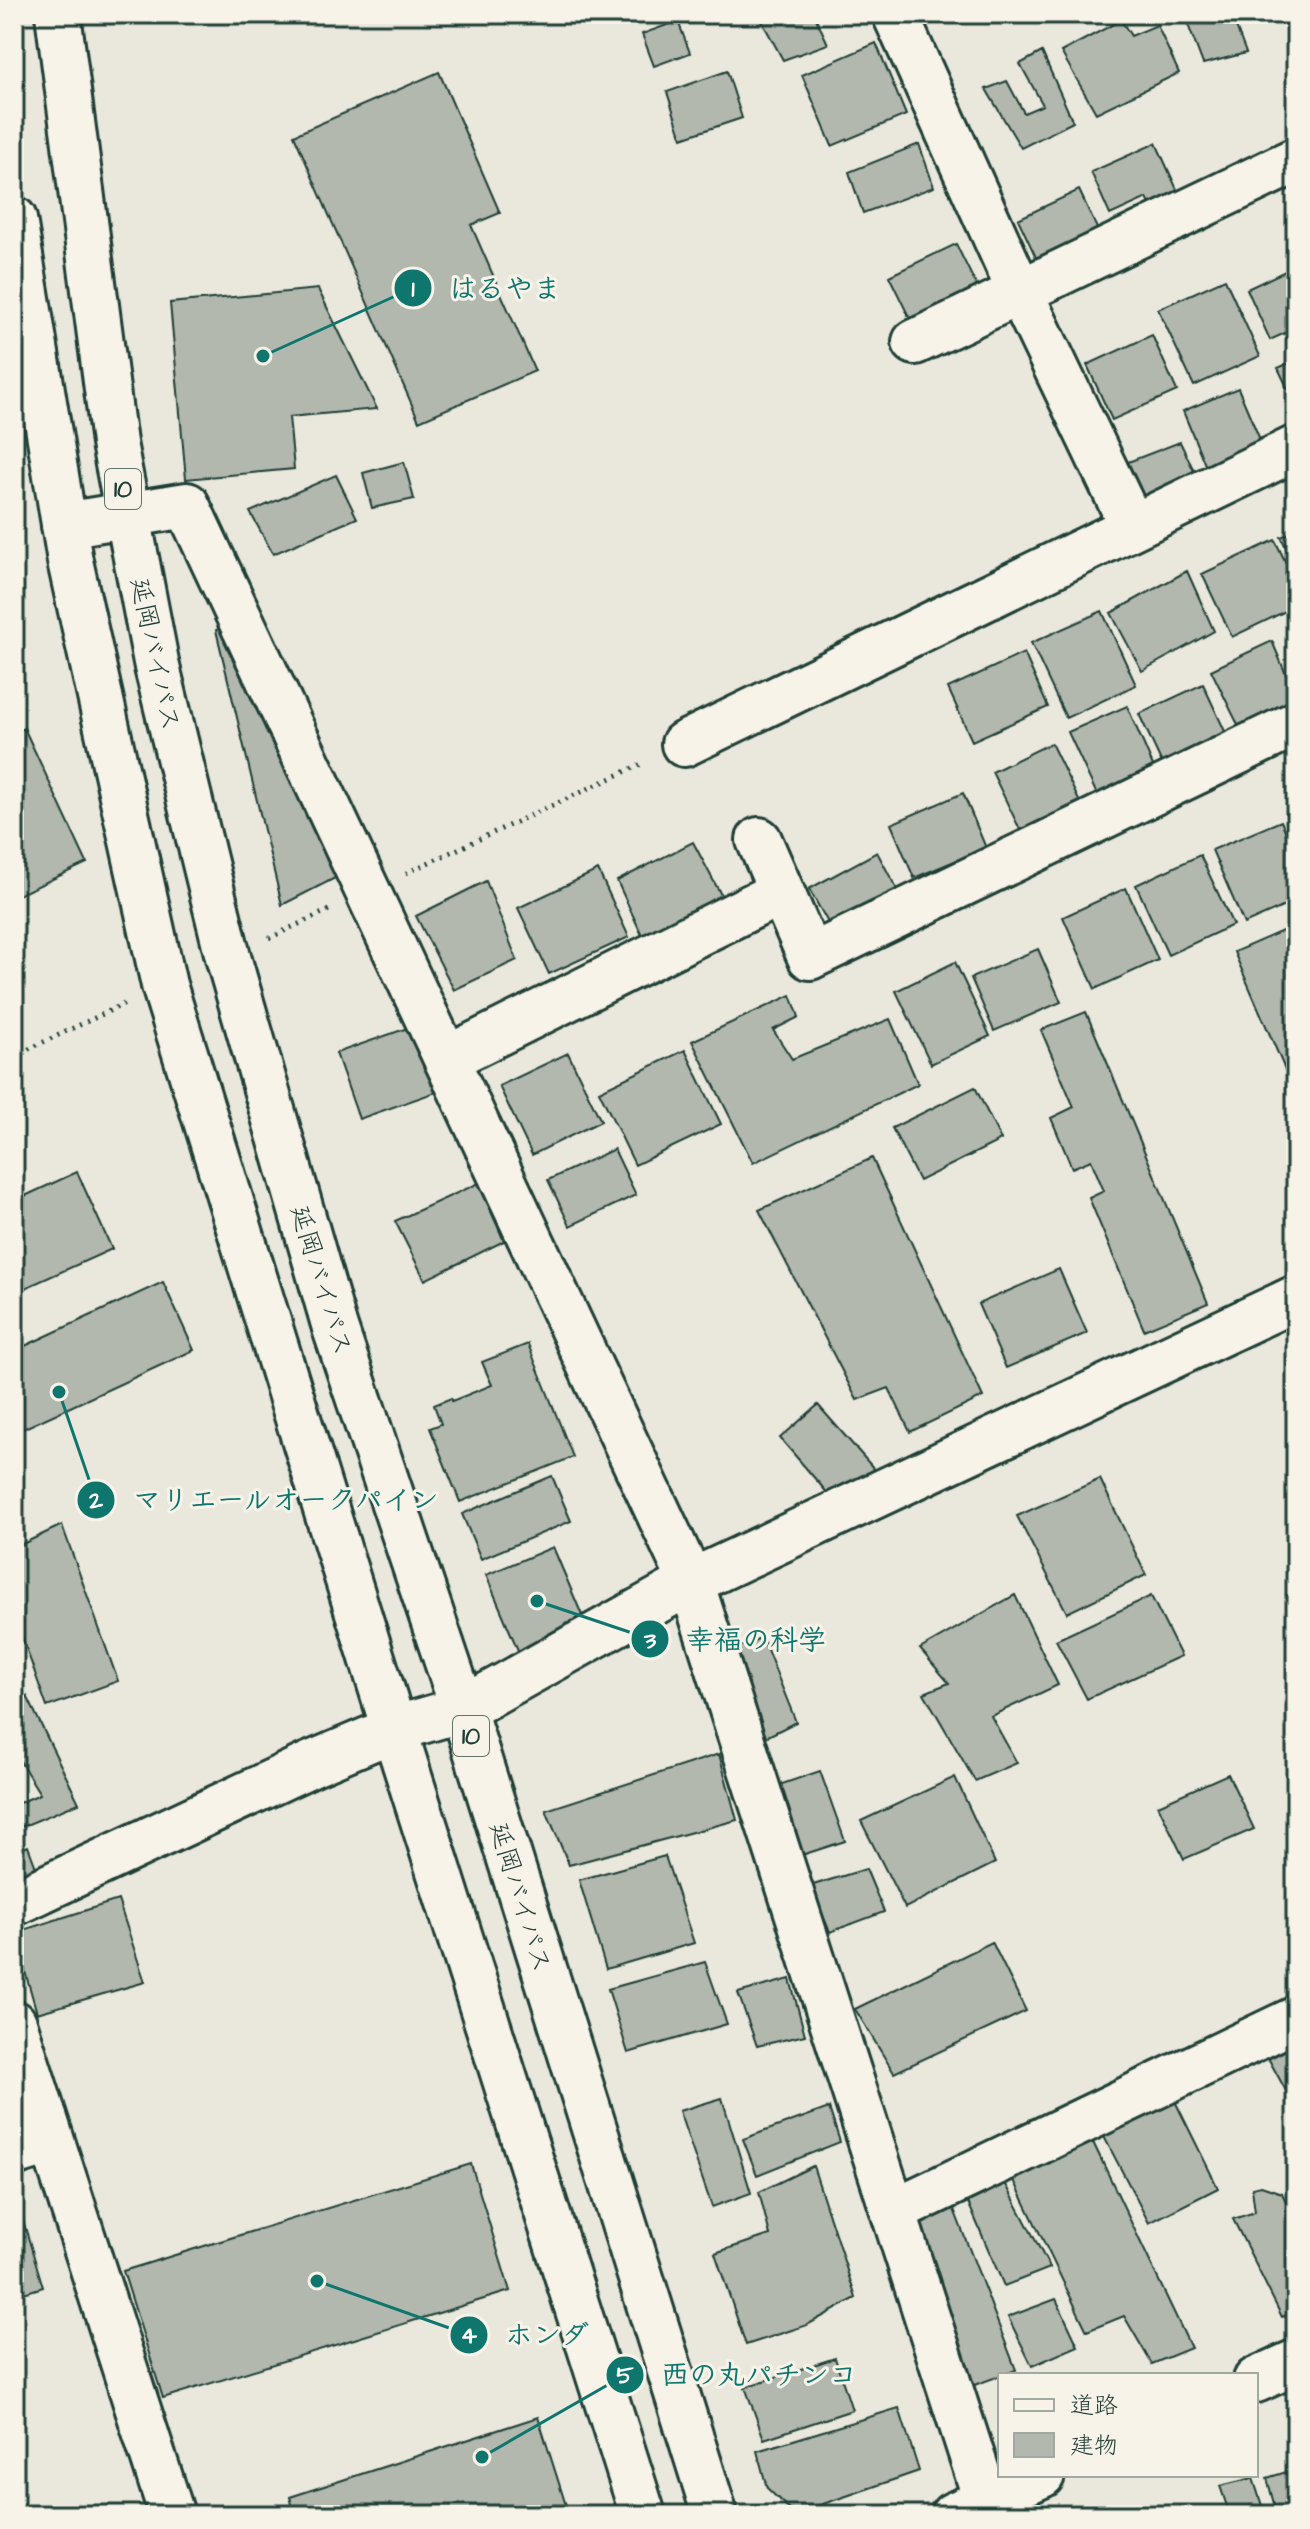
<svg xmlns="http://www.w3.org/2000/svg" width="1310" height="2529" viewBox="0 0 1310 2529" font-family="'Architects Daughter','Klee One',sans-serif">
  <rect width="100%" height="100%" fill="#eae8dd"/>
  <filter id="ink" filterUnits="userSpaceOnUse"><feTurbulence type="fractalNoise" baseFrequency=".0125" numOctaves="2"/><feDisplacementMap in="SourceGraphic" scale="16" xChannelSelector="R" yChannelSelector="G"/><feConvolveMatrix kernelMatrix="1 2 1 2 8 2 1 2 1" color-interpolation-filters="sRGB"/></filter>
  <g filter="url(#ink)">
    <!-- building -->
    <path fill="#b2b8ae" stroke="#1f3d34" stroke-width="2" d="M758,14h56l14,30 -45,16z
      M1184,14h47l15,39 -43,11z
      M1121,20l10,16 26,-11 22,48 -83,40 -35,-61z
      M678,21l12,32 -36,13 -12,-32z
      M876,43l30,72 -74,31 -30,-71z
      M1042,52l31,70 -52,26 -35,-59 21,-8 17,32 19,-8 -23,-41z
      M727,71l15,47 -60,20 -15,-46z
      M439,72l61,141 -29,12 64,146 -116,50 -125,-286z
      M1156,143l28,62 -28,12 -9,-19 -37,17 -19,-43z
      M919,144l15,43 -71,26 -14,-41z
      M1079,190l23,49 -61,29 -23,-49z
      M956,244l23,47 -67,32 -23,-47z
      M1296,266v62l-26,12 -23,-51z
      M1225,279l35,77 -66,30 -36,-77z
      M318,289l59,120 -88,8 5,52 -108,10 -16,-176z
      M1152,335l25,56 -65,29 -25,-55z
      M1296,360v46l-18,-38z
      M1238,388l26,61 -56,23 -25,-61z
      M1180,442l17,35 -52,22 -17,-37z
      M404,462l10,37 -42,9 -9,-35z
      M336,475l21,43 -84,36 -23,-42z
      M1296,530v37l-15,-30z
      M1275,540l21,44v22l-64,31 -30,-63z
      M1187,571l27,60 -72,40 -31,-58z
      M1102,611l34,74 -70,33 -35,-75z
      M228,625l113,250 -59,30 -66,-275z
      M1272,641l24,57v14l-52,25 -33,-67z
      M1024,653l24,54 -76,34 -24,-53z
      M1203,684l27,58 -64,30 -27,-58z
      M1127,706l30,69 -58,24 -31,-67z
      M24,728l63,135 -73,34v-164z
      M1051,743l36,74 -59,29 -36,-74z
      M963,793l23,55 -72,30 -23,-54z
      M1281,821l15,34v46l-52,23 -32,-74z
      M693,842l35,66 -81,38 -30,-65z
      M877,852l22,41 -68,35 -22,-39z
      M1200,855l33,70 -65,30 -32,-70z
      M598,870l31,67 -80,37 -31,-66z
      M486,881l31,79 -63,30 -38,-74z
      M1126,888l32,72 -63,29 -32,-72z
      M1296,925v170l-62,-143z
      M1038,949l23,53 -67,29 -23,-53z
      M955,962l35,74 -59,28 -35,-73z
      M791,995l8,22 -26,13 19,29 98,-40 28,65 -165,79 -61,-122z
      M1086,1012l122,291 -64,27 -55,-132 15,-7 -13,-31 -19,8 -21,-50 23,-11 -33,-77z
      M416,1025l23,66 -80,28 -23,-66z
      M685,1050l36,74 -86,41 -36,-74z
      M568,1053l33,68 -69,34 -33,-69z
      M975,1087l26,53 -82,41 -27,-53z
      M614,1149l22,46 -66,31 -22,-46z
      M872,1158l111,239 -73,35 -21,-44 -32,12 -98,-190z
      M77,1172l35,77 -98,44v-92z
      M479,1183l25,58 -79,39 -30,-59z
      M1059,1269l28,64 -81,35 -28,-64z
      M163,1282l31,68 -180,83v-82z
      M528,1344l45,113 -113,45 -30,-74 11,-4 -7,-19 17,-7 1,3 40,-16 -10,-23z
      M818,1405l57,65 -39,33 -56,-65z
      M552,1476l19,45 -90,38 -19,-45z
      M1100,1479l46,96 -79,38 -50,-97z
      M62,1525l56,156 -71,26 -33,-93v-66z
      M553,1547l34,80 -67,28 -34,-80z
      M1015,1595l43,90 -67,31 26,47 -42,18 -51,-88 25,-10 -29,-34z
      M1151,1596l30,60 -94,43 -31,-59z
      M762,1637l34,85 -34,17 -33,-87z
      M27,1696l52,107 -65,27v-25l26,-11 -22,-36 -4,2v-59z
      M719,1754l18,66 -168,45 -23,-55z
      M820,1771l25,70 -43,14 -26,-69z
      M1228,1774l26,55 -70,30 -26,-54z
      M955,1777l40,86 -90,45 -44,-87z
      M28,1846l14,38 -28,10v-42z
      M665,1856l29,87 -88,26 -27,-89z
      M866,1869l18,43 -54,20 -20,-46z
      M118,1900l27,82 -108,31 -23,-80z
      M992,1942l34,69 -132,62 -39,-64z
      M705,1962l22,62 -99,29 -20,-64z
      M790,1979l15,56 -48,11 -19,-53z
      M1296,2034v75l-34,-62z
      M1171,2093l47,95 -69,35 -49,-94z
      M722,2098l29,95 -39,14 -33,-96z
      M829,2108l11,34 -83,33 -14,-36z
      M1091,2138l100,210 -39,16 -28,-48 -37,15 -76,-157z
      M471,2164l39,127 -347,107 -40,-127z
      M813,2166l43,132 -49,27 -61,20 -31,-92 55,-18 -11,-43z
      M1002,2177l48,91 -46,18 -40,-93z
      M1261,2186l21,7 14,30v88l-14,6 -49,-98 22,-7 -3,-24z
      M952,2204l64,166 -44,16 -61,-166z
      M22,2217l21,70 -29,9v-77z
      M1056,2299l22,47 -46,20 -24,-49z
      M835,2358l17,52 -88,29 -19,-52z
      M899,2408l20,63 -125,43 -27,-26 -10,-37z
      M538,2417l31,98h-274l-5,-18z
      M1296,2469v46h-19l-10,-37z
      M1253,2478l12,37h-35l-10,-29z"/>
    <g fill="none" stroke-linecap="round" stroke-linejoin="round">
      <!-- minor casing -->
      <g stroke="#1f3d34" stroke-width="50">
        <path id="minor" d="M895,14l125,278 112,234
          M915,342l381,-182
          M64,525l123,-20 504,1077 295,918
          M684,744l612,-296
          M759,840l51,117 486,-233
          M446,1059l335,-167
          M14,1903l297,-139 83,-35 69,-20 228,-127 605,-284
          M14,2023l158,492
          M14,2154l38,-12
          M894,2211l402,-192
          M1256,2380l40,-18
          M953,2515l89,-40"/>
      </g>
      <!-- highway casing -->
      <g stroke="#1f3d34" stroke-width="50">
        <path id="highway" d="M58,14l56,429 43,224 71,290 107,371 128,381 252,806
          M14,219l56,342 94,424 230,744 249,786"/>
      </g>
      <!-- path -->
      <path stroke="#1f3d34" stroke-width="5" stroke-dasharray="2 6" stroke-linecap="butt" d="M406,873l238,-110
        M269,938l60,-28
        M14,1056l110,-52"/>
      <!-- minor -->
      <use href="#minor" stroke="#f7f3e8" stroke-width="44"/>
      <!-- highway -->
      <use href="#highway" stroke="#f7f3e8" stroke-width="44"/>
    </g>
  </g>
  <g text-anchor="middle" stroke-width="6" stroke-linejoin="round" paint-order="stroke">
    <!-- shield labels -->
    <g fill="#f7f3e8" stroke="#60746a" stroke-width="2">
      <rect x="105" y="469" width="36" height="40" rx="6"/>
      <rect x="453" y="1716" width="36" height="40" rx="6"/>
    </g>
    <g font-size="24" font-weight="bold" fill="#1f3d34">
      <text x="123" y="497">10</text>
      <text x="471" y="1744">10</text>
    </g>
    <!-- street labels -->
    <g font-size="26" fill="#1f3d34" stroke="#f7f3e8">
      <text transform="translate(156 654) rotate(78)" y="9">延岡バイパス</text>
      <text transform="translate(322 1280) rotate(73)" y="9">延岡バイパス</text>
      <text transform="translate(521 1897) rotate(73)" y="9">延岡バイパス</text>
    </g>
  </g>
  <!-- callouts -->
  <path fill="none" stroke="#0f766e" stroke-width="3" d="M263 356L413 288M59 1392L96 1500M537 1601L650 1639M317 2281L469 2335M482 2457L625 2375"/>
  <g fill="#0f766e" stroke="#f7f3e8" stroke-width="3">
    <circle cx="263" cy="356" r="8"/>
    <circle cx="59" cy="1392" r="8"/>
    <circle cx="537" cy="1601" r="8"/>
    <circle cx="317" cy="2281" r="8"/>
    <circle cx="482" cy="2457" r="8"/>
    <circle cx="413" cy="288" r="20"/>
    <circle cx="96" cy="1500" r="20"/>
    <circle cx="650" cy="1639" r="20"/>
    <circle cx="469" cy="2335" r="20"/>
    <circle cx="625" cy="2375" r="20"/>
  </g>
  <g font-size="24" text-anchor="middle" font-weight="bold" fill="#fff">
    <text x="413" y="297">1</text>
    <text x="96" y="1508">2</text>
    <text x="650" y="1648">3</text>
    <text x="469" y="2343">4</text>
    <text x="625" y="2383">5</text>
  </g>
  <g font-size="28" text-anchor="middle" font-weight="bold" fill="#0f766e" stroke="#f7f3e8" stroke-width="6" stroke-linejoin="round" paint-order="stroke">
    <text x="505" y="298">はるやま</text>
    <text x="286" y="1509">マリエールオークパイン</text>
    <text x="756" y="1649">幸福の科学</text>
    <text x="547" y="2344">ホンダ</text>
    <text x="759" y="2384">西の丸パチンコ</text>
  </g>
  <!-- margin -->
  <rect width="1310" height="2529" fill="none" stroke="#f7f3e8" stroke-width="48"/>
  <rect x="24" y="24" width="1262" height="2481" fill="none" stroke="#1f3d34" stroke-width="3" filter="url(#ink)"/>
  <!-- legend -->
  <rect x="998" y="2373" width="260" height="104" fill="#f7f3e8" stroke="#a1aaa0" stroke-width="2"/>
  <rect x="1014" y="2399" width="40" height="12" fill="#f7f3e8" stroke="#a1aaa0" stroke-width="2"/>
  <text x="1070" y="2413" font-size="24" fill="#1f3d34">道路</text>
  <rect x="1014" y="2433" width="40" height="24" fill="#b2b8ae" stroke="#a1aaa0" stroke-width="2"/>
  <text x="1070" y="2453" font-size="24" fill="#1f3d34">建物</text>
</svg>
